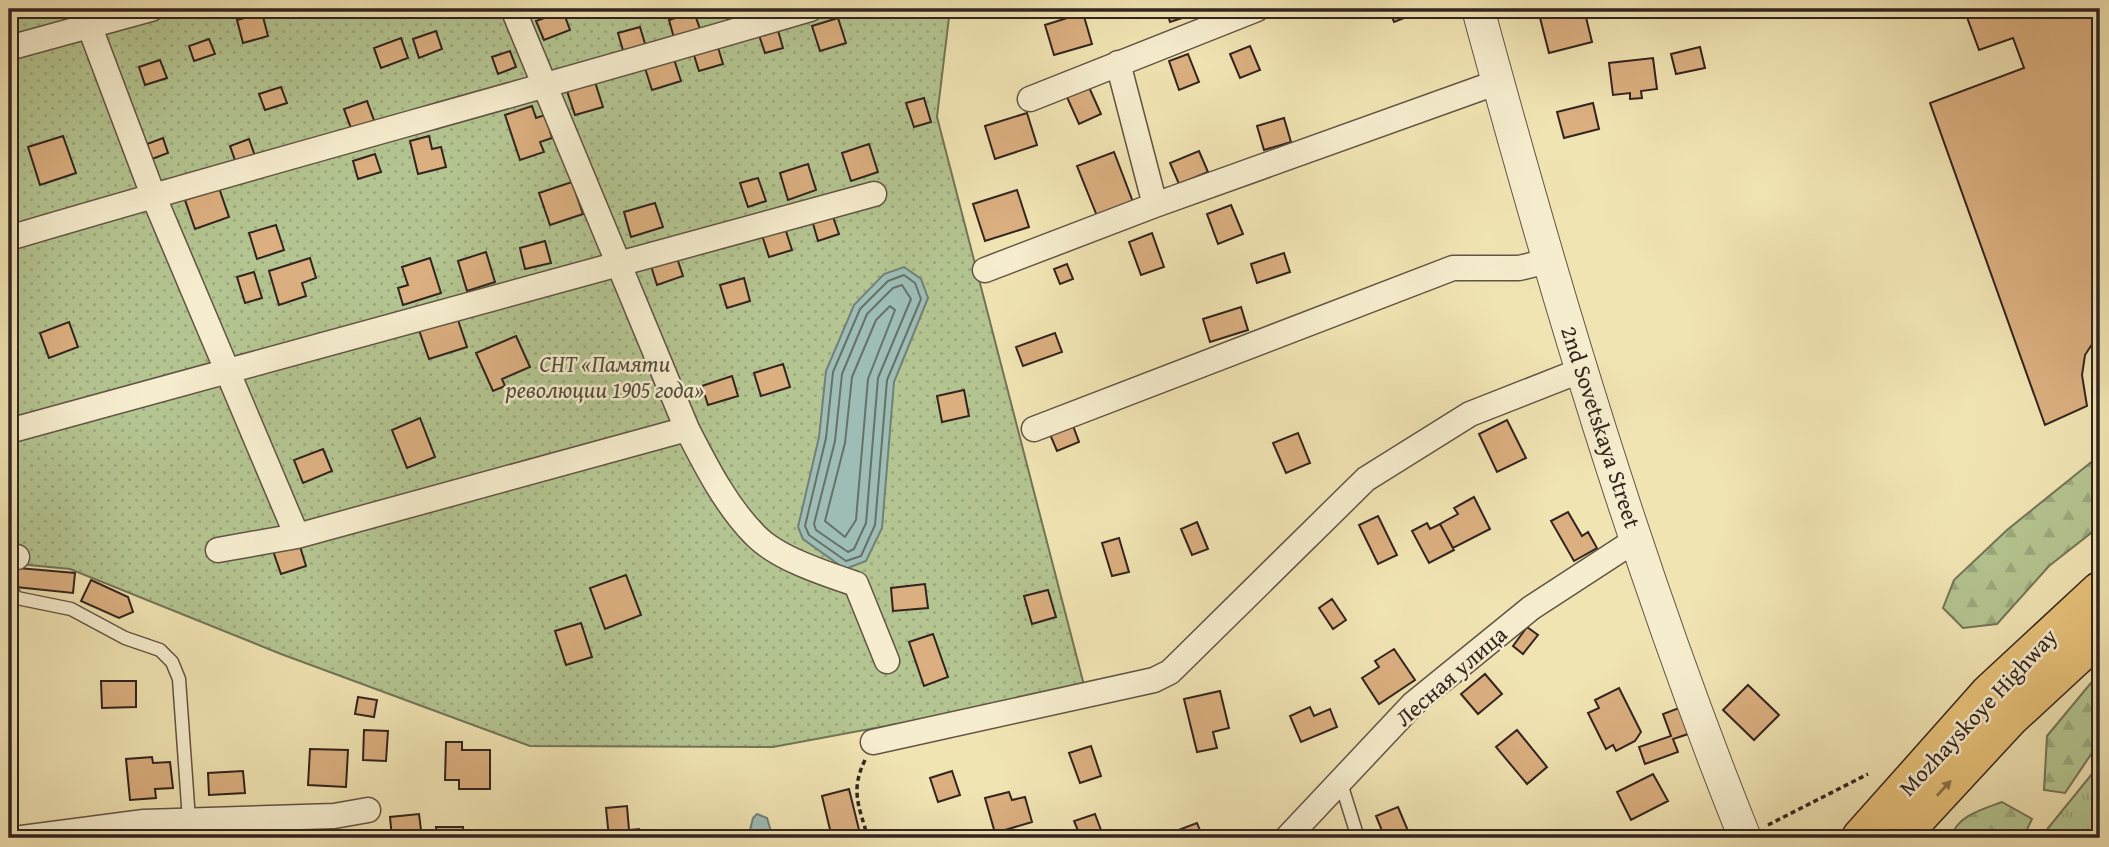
<svg xmlns="http://www.w3.org/2000/svg" width="2109" height="847" viewBox="0 0 2109 847" font-family="'Gentium Book Plus',serif">
  <defs>
    <pattern id="grass-tufts" width="24" height="20" patternUnits="userSpaceOnUse" patternTransform="scale(1.75)"><rect width="24" height="20" fill="#b4c591"/><path d="M3 7l-1-3M5 7V3M7 7l1-3M15 17l-1-3M17 17v-4M19 17l1-3" fill="none" stroke="#9ba97d"/></pattern>
    <pattern id="forest-firs" width="22" height="20" patternUnits="userSpaceOnUse" patternTransform="scale(1.75)"><rect width="22" height="20" fill="#b4c591"/><path d="M5 1l3.5 6h-7zM16 11l3.5 6h-7z" fill="#9ba97d"/></pattern>
    <pattern id="garden-dots" width="8" height="8" patternUnits="userSpaceOnUse" patternTransform="scale(1.75)"><rect width="8" height="8" fill="#b4c591"/><path d="M2 2h.1M6 6h.1" fill="none" stroke="#9ba97d" stroke-width="1.8" stroke-linecap="round"/></pattern>
  </defs>
  <rect width="100%" height="100%" fill="#f1e4b3"/>
  <filter id="stains"><feTurbulence type="fractalNoise" baseFrequency=".00286" numOctaves="4"/><feColorMatrix values="0 0 0 0 .2 0 0 0 0 .09 0 0 0 0 .02 0 0 0 .5 -.17"/></filter>
  <radialGradient id="worn" r=".72"><stop offset=".6" stop-color="#630" stop-opacity="0"/><stop offset="1" stop-color="#630" stop-opacity=".3"/></radialGradient>
  <!-- grass -->
  <path fill="url(#grass-tufts)" stroke="#737458" stroke-width="2" d="M2100,764v74h-60z"/>
  <!-- forest -->
  <path fill="url(#forest-firs)" stroke="#737458" stroke-width="2" d="M2100,455v71l-51,40 -52,58 -34,4 -20,-20 11,-28 53,-50z
    M2100,672v69l-35,52 -21,-3 3,-54z
    M2002,802l30,17 -9,19h-72c5,-22 32,-29 51,-36z"/>
  <!-- garden -->
  <path fill="url(#garden-dots)" stroke="#737458" stroke-width="2" d="M9,9h941l-13,108 148,572 -312,58 -243,-1 -249,-92 -211,-85 -61,-6z"/>
  <!-- water -->
  <path fill="#9dbdb5" stroke="#728079" stroke-width="2" d="M904,267l17,12 7,19 -34,84 -12,146 -16,33 -21,8 -42,-30 -5,-12 21,-90 7,-66 28,-66 30,-31z
    M757,814l10,4 6,20h-25l5,-20z"/>
  <g fill="none" stroke-linecap="round" stroke-linejoin="round">
    <!-- shore -->
    <path stroke="#68706a" stroke-width="2" d="M904,275l11,8 6,16 -34,81 -12,145 -14,31 -15,5 -37,-26 -4,-9 21,-88 7,-66 27,-63 28,-28z
      M902,285l9,14 -33,79 -12,145 -12,26 -6,3 -32,-22 -2,-6 21,-83 7,-67 25,-60 26,-26z
      M890,306l5,4 -27,69 -12,141 -11,17 -20,-16 20,-78 7,-66 24,-57z"/>
  </g>
  <!-- building -->
  <path fill="#dbaf80" stroke="#32241f" stroke-width="2" d="M724,9h23l3,8 -21,7z
    M1166,9h23l2,6 -21,7z
    M1389,9h38l-33,13z
    M1584,9l8,33 -43,11 -11,-43z
    M1964,9h136v323l-15,23 -3,20 5,31 -42,19 -115,-322 94,-35 -11,-30 -34,12z
    M563,11l7,19 -26,10 -8,-19z
    M694,12l6,17 -26,9 -5,-18z
    M262,13l6,23 -25,7 -6,-23z
    M1083,13l9,31 -38,11 -9,-30z
    M838,18l8,25 -26,8 -8,-25z
    M640,27l6,20 -22,7 -6,-21z
    M777,27l6,21 -18,5 -7,-21z
    M436,31l6,18 -23,9 -6,-19z
    M401,38l7,20 -27,10 -7,-20z
    M209,39l6,15 -21,7 -5,-15z
    M717,44l6,20 -24,7 -6,-19z
    M1250,46l10,24 -20,8 -10,-24z
    M1700,47l5,21 -29,6 -5,-20z
    M510,51l6,16 -18,7 -6,-17z
    M1188,54l11,28 -20,8 -10,-29z
    M673,56l8,25 -29,9 -8,-25z
    M1653,58l4,31 -16,2 1,7 -12,1v-6l-17,2 -4,-32z
    M160,60l7,18 -22,7 -6,-18z
    M595,82l8,25 -28,8 -8,-24z
    M1088,85l13,29 -22,10 -13,-29z
    M281,87l6,16 -22,7 -6,-16z
    M924,98l7,24 -17,5 -8,-24z
    M367,101l8,22 -23,8 -8,-22z
    M1593,103l6,26 -35,9 -7,-26z
    M532,106l4,12 9,-3 7,23 -12,4 4,10 -24,8 -15,-45z
    M1027,113l10,32 -42,14 -10,-33z
    M1284,118l7,24 -27,8 -7,-24z
    M63,136l13,37 -36,12 -12,-38z
    M429,136l3,13 9,-2 5,20 -28,7 -8,-33z
    M163,138l5,15 -16,6 -5,-15z
    M249,139l6,17 -19,7 -6,-17z
    M869,144l9,28 -27,9 -9,-28z
    M1199,151l9,21 -29,12 -9,-21z
    M1114,152l19,50 -36,14 -20,-50z
    M375,154l6,18 -23,7 -5,-18z
    M808,164l8,26 -28,10 -8,-27z
    M758,178l8,23 -18,6 -8,-24z
    M572,182l11,32 -33,11 -11,-32z
    M219,188l10,29 -34,12 -10,-29z
    M1017,190l12,37 -44,14 -12,-37z
    M655,203l8,24 -32,10 -7,-25z
    M1231,205l12,29 -25,10 -11,-30z
    M832,214l7,20 -21,7 -6,-21z
    M276,225l8,25 -27,9 -8,-26z
    M784,225l8,25 -23,7 -8,-25z
    M1152,233l12,34 -23,8 -12,-33z
    M545,241l6,22 -26,6 -5,-21z
    M486,252l9,30 -28,9 -9,-30z
    M1284,253l6,19 -33,11 -6,-19z
    M676,255l7,21 -26,9 -7,-22z
    M310,258l6,20 -14,5 4,13 -27,9 -10,-34z
    M430,258l11,35 -38,12 -5,-17 10,-3 -6,-18z
    M1067,264l6,15 -13,5 -6,-15z
    M254,272l8,26 -17,5 -8,-26z
    M744,278l6,23 -23,7 -7,-23z
    M1241,307l7,23 -38,12 -7,-23z
    M456,314l11,33 -38,12 -11,-32z
    M69,322l9,25 -29,11 -9,-25z
    M1055,333l7,19 -39,14 -7,-19z
    M516,336l14,31 -28,12 3,7 -12,5 -17,-38z
    M783,364l7,23 -29,9 -7,-23z
    M732,376l6,20 -30,9 -6,-19z
    M964,390l5,26 -27,6 -5,-26z
    M420,418l15,39 -28,11 -15,-38z
    M1507,420l19,38 -29,14 -18,-38z
    M1072,423l7,19 -22,9 -8,-19z
    M1298,433l12,30 -24,10 -13,-30z
    M323,449l9,22 -29,12 -9,-23z
    M1474,497l16,32 -37,19 -13,-24 18,-10 -4,-6z
    M1568,512l14,24 6,-4 9,16 -23,13 -23,-40z
    M1378,516l19,39 -19,9 -19,-39z
    M1197,522l11,27 -16,6 -11,-26z
    M1427,523l3,6 10,-5 14,26 -25,13 -17,-32z
    M1119,538l10,34 -17,4 -10,-33z
    M299,543l7,23 -25,8 -8,-23z
    M18,568l57,5 -2,20 -57,-6z
    M626,575l15,40 -36,14 -15,-41z
    M91,580l37,17 5,15 -14,6 -38,-17z
    M925,584l3,24 -35,3 -2,-23z
    M1048,590l8,27 -24,7 -8,-28z
    M1332,599l14,21 -13,9 -14,-21z
    M581,623l11,34 -26,8 -11,-34z
    M1527,627l11,8 -15,19 -10,-8z
    M933,634l15,43 -24,9 -15,-44z
    M1394,649l21,31 -36,24 -17,-26 17,-11 -4,-6z
    M1485,674l17,20 -24,20 -17,-20z
    M101,681h35v26l-34,1z
    M1748,685l31,30 -25,25 -31,-30z
    M1619,688l22,44 -6,9 -19,10 -3,-6 -7,4 -18,-36 11,-5 -4,-8z
    M1220,691l9,37 -16,4 4,16 -20,4 -13,-53z
    M358,697l19,3 -3,17 -19,-3z
    M1310,707l4,9 16,-7 7,18 -36,15 -11,-26z
    M1679,708l9,26 -15,5 5,13 -33,12 -6,-17 32,-11 -8,-22z
    M364,730l24,1 -2,30 -23,-1z
    M1517,730l30,37 -20,17 -31,-37z
    M446,742h16v8h28v39h-31v-9h-14z
    M1091,746l10,30 -21,7 -11,-30z
    M310,749l38,1 -2,37 -38,-2z
    M152,757l1,6 17,-1 3,26 -18,1 1,9 -26,2 -4,-41z
    M243,771l2,22 -36,2 -1,-22z
    M952,771l8,24 -22,7 -8,-24z
    M1653,774l15,27 -37,19 -14,-28z
    M849,789l12,49h-29l-10,-42z
    M1009,792l3,8 13,-3 7,25 -37,11 -10,-35z
    M627,806l2,24 10,-1 1,9h-31l-3,-30z
    M1398,807l13,31h-26l-9,-22z
    M419,814l3,24h-30l-2,-21z
    M1095,814l9,24h-23l-7,-17z
    M1197,823l6,15h-42l-1,-1z
    M436,827h27l1,11h-27z"/>
  <g fill="none" stroke-linecap="round" stroke-linejoin="round">
    <!-- service casing -->
    <g stroke="#625444" stroke-width="15">
      <path id="service" d="M9,588l8,10 54,11 54,29 35,12 12,12 7,17 10,141
        M1340,780l18,58"/>
    </g>
    <!-- minor casing -->
    <g stroke="#625444" stroke-width="27">
      <path id="minor" d="M83,9l70,186 144,341
        M513,9l174,420c19,37 38,75 67,105 22,24 72,40 102,50l31,77
        M9,48l142,-39
        M1118,63l37,142
        M1030,99l227,-90
        M9,238c266,-79 534,-150 801,-229
        M985,270l170,-65 343,-123
        M1034,429l419,-161h66l29,-7
        M9,431l865,-237
        M218,550l79,-14 390,-107
        M9,557h8
        M873,742l281,-62 16,-8 196,-193 104,-65 112,-44
        M22,838l122,-16 190,-6 34,-6
        M1287,838l126,-134 118,-96 106,-69"/>
    </g>
    <!-- tertiary casing -->
    <g stroke="#625444" stroke-width="34">
      <path id="tertiary" d="M1478,9c76,280 159,560 267,829"/>
    </g>
    <!-- primary casing -->
    <g stroke="#32241f" stroke-width="41">
      <path id="primary" d="M1861,838l129,-145 110,-102
        M1898,838l111,-120 91,-84"/>
    </g>
    <!-- path -->
    <path stroke="#32241f" stroke-width="3.5" stroke-dasharray="5 3.5" stroke-linecap="butt" d="M865,760c-15,31 -6,46 3,78
      M1768,825l100,-51"/>
    <!-- service -->
    <use href="#service" stroke="#f6edce" stroke-width="12"/>
    <!-- minor -->
    <use href="#minor" stroke="#f6edce" stroke-width="24"/>
    <!-- tertiary -->
    <use href="#tertiary" stroke="#f6edce" stroke-width="32"/>
    <!-- primary -->
    <use href="#primary" stroke="#e8c27a" stroke-width="38"/>
  </g>
  <!-- one-way arrows -->
  <defs><path id="oneway-solid" d="M-6-.8H1V-3.2L6.5 0L1 3.2V.8H-6Z" transform="scale(1.75)"/></defs>
  <use fill="#8d734c" href="#oneway-solid" transform="translate(1944 788) rotate(-47)"/>
  <g text-anchor="middle" stroke-width="5" stroke-linejoin="round" paint-order="stroke">
    <!-- park labels -->
    <g font-size="23" font-style="italic" fill="#524c3c" stroke="#f6edce">
      <text x="605" y="372">СНТ «Памяти<tspan x="605" dy="26">революции 1905 года»</tspan></text>
    </g>
    <!-- street labels -->
    <g font-size="23" fill="#32241f" stroke="#f6edce">
      <text transform="translate(1601 427) rotate(72)" y="8">2nd Sovetskaya Street</text>
      <text transform="translate(1451 676) rotate(-41)" y="8">Лесная улица</text>
      <text transform="translate(1978 712) rotate(-47)" y="8">Mozhayskoye Highway</text>
    </g>
  </g>
  <!-- margin -->
  <rect width="2109" height="847" fill="none" stroke="#f1e4b3" stroke-width="35"/>
  <rect x="10" y="10" width="2088" height="826" fill="none" stroke="#32241f" stroke-width="3.5"/>
  <rect x="18" y="18" width="2074" height="812" fill="none" stroke="#32241f" stroke-width="2"/>
  <rect width="100%" height="100%" filter="url(#stains)"/>
  <rect width="100%" height="100%" fill="url(#worn)"/>
</svg>
